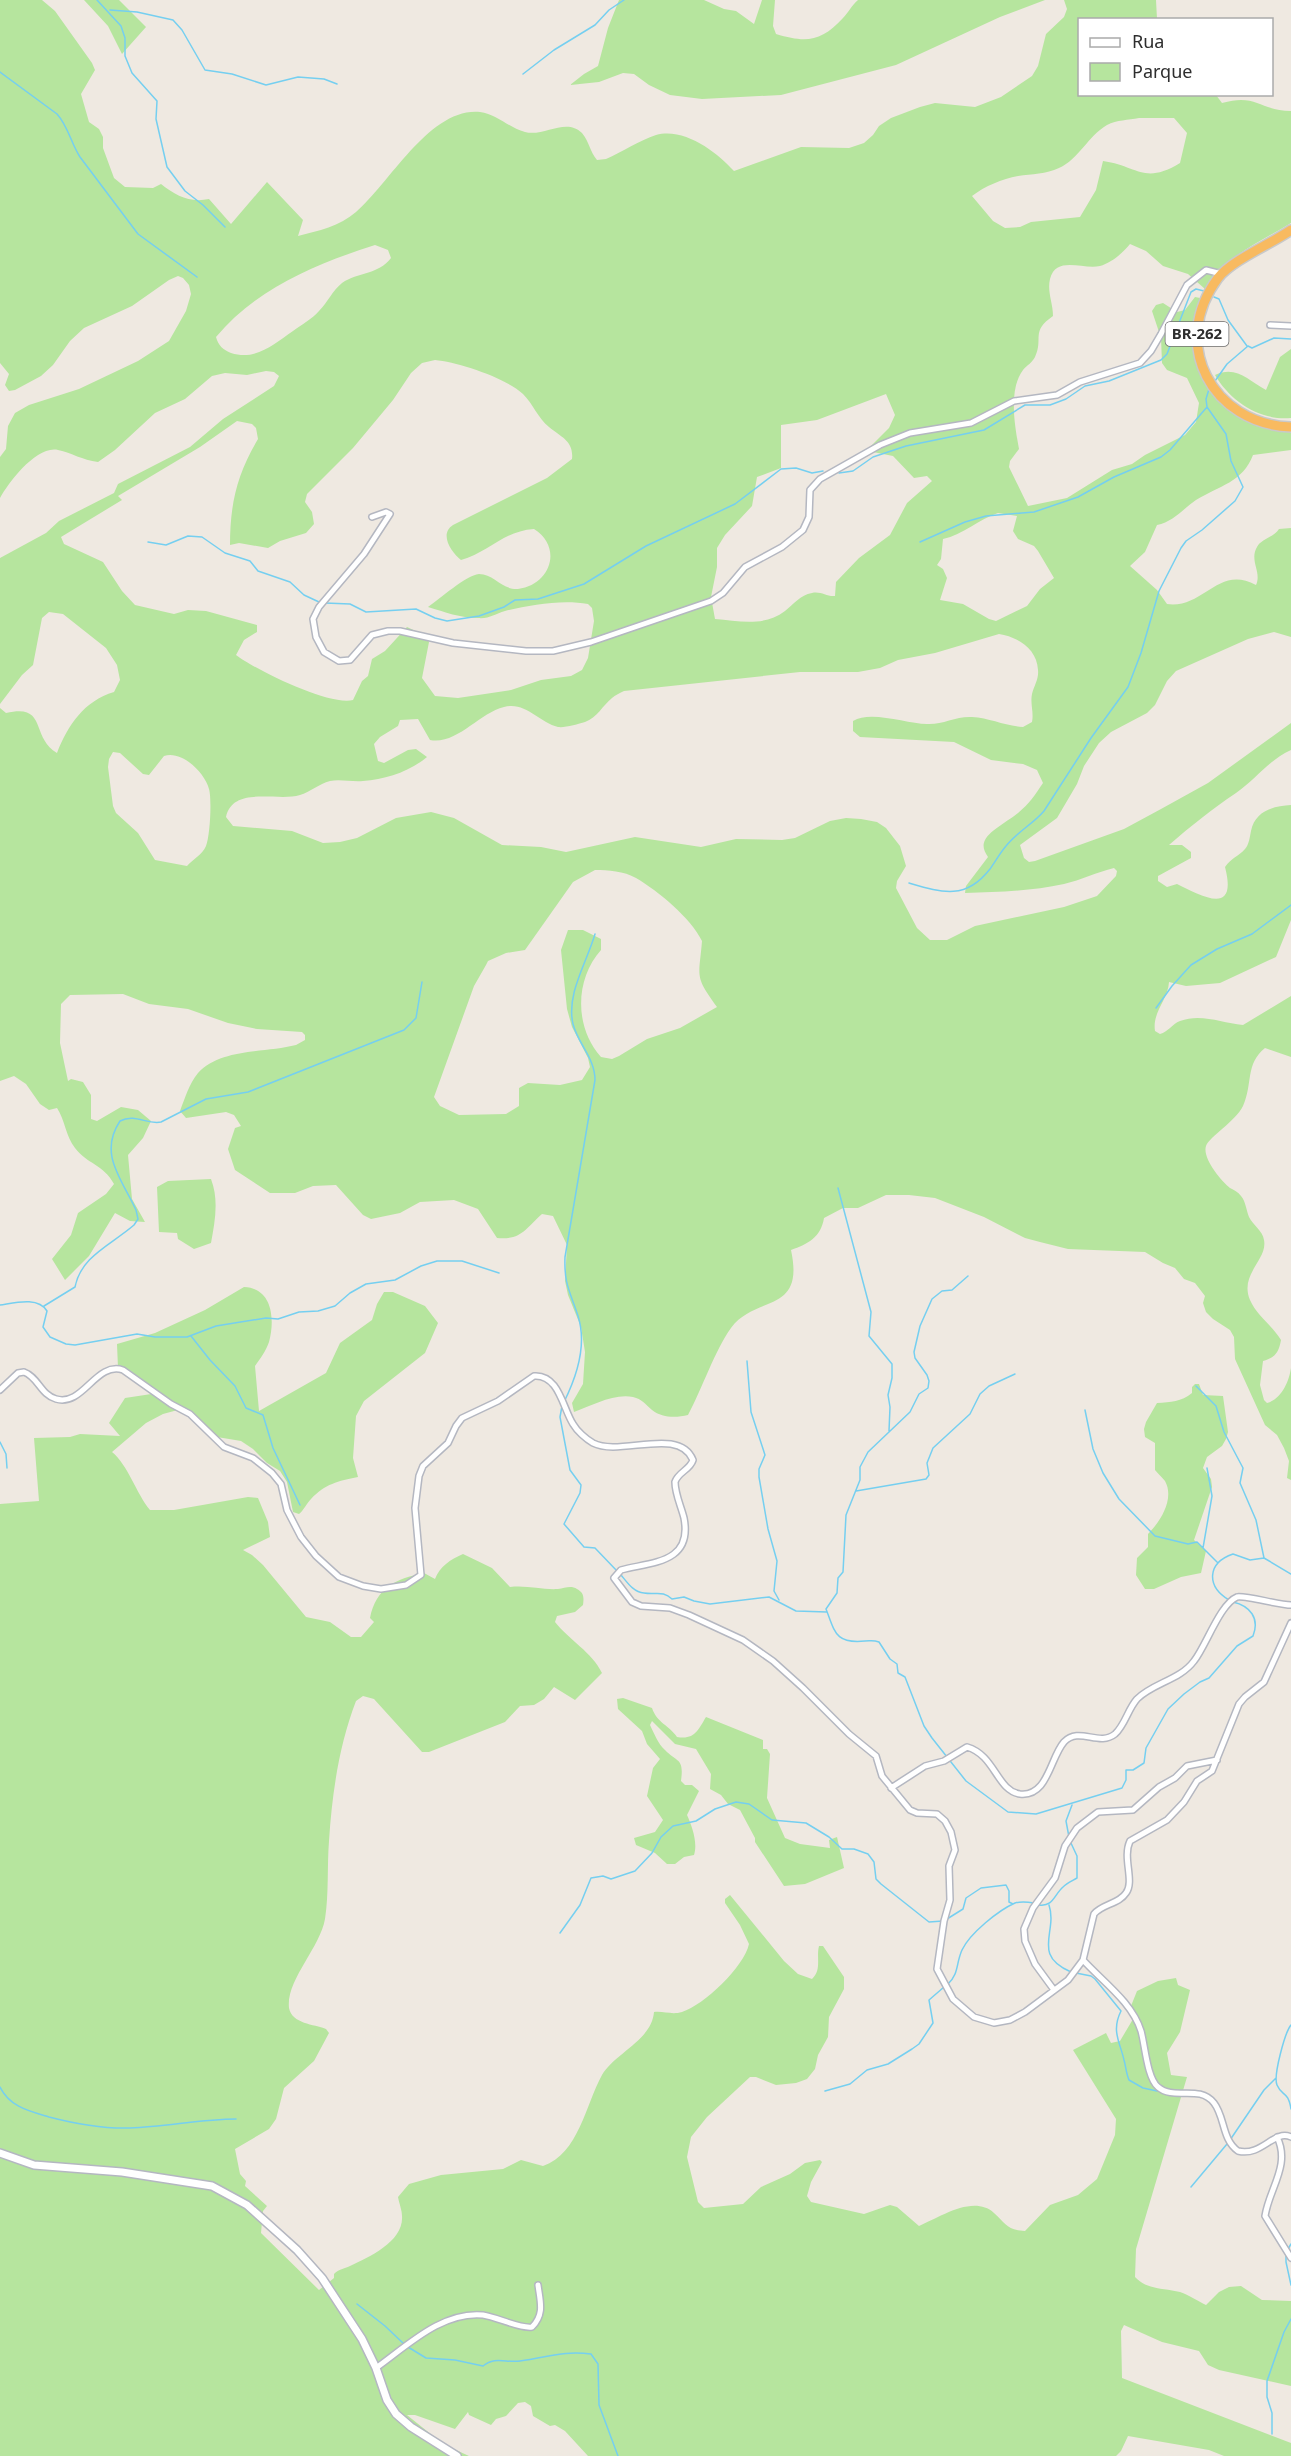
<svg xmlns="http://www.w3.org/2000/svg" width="1291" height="2456" viewBox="0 0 1291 2456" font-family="'Noto Sans',sans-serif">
  <rect width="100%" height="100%" fill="#efe9e1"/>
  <!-- green -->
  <path fill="#b6e59e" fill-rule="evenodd" d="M0,0h42l13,11 37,52 3,7 -14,24 8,28 10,7 4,8v11l11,30 11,9 28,1 8,-4c15,12 29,19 48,15l22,25 36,-42 36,38 -5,16c20,-5 42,-10 58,-24 34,-29 74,-105 124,-100 17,2 29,16 45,20 19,5 41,-15 57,1 7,8 8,19 15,27l9,-1c16,-7 34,-19 50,-24 28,-8 61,17 78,36l67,-24 48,1 15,-5 9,-8 6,-9 12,-8 29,-11 15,-4 40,4 26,-10 31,-21 6,-10 8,-32 18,-17 3,-8 -3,-9h92l1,19 -77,1v74l136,1 6,8c35,-10 38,8 69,8v112c-31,19 -67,34 -86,66l-17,-15 -25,-8 -17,-15 -16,-7c-7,9 -19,19 -30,22 -17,4 -44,-11 -50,13 -3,13 3,24 3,37 -23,16 -9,22 -18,41 -3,6 -8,8 -12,13 -15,20 -8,57 -4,79l-9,12 -1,6 19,39 39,-8 45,-28 20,-6 13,-9 40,-20 11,-13 3,-19 -12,-25 -20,-8 -5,-7 -1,-25 -9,-27 4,-6 7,-2 14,9 8,-2 10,-13 5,1 -5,15 -2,25 4,24 6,14 19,26 69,26v22l-38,5c-10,27 -34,31 -57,45 -13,9 -23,22 -39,25l-12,27 -15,14 27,24 10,14c37,5 51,-40 89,-19 6,-13 -7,-24 1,-38 4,-8 16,-9 22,-18l12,-1v109l-17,-5 -26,7 -72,32 -9,10 -12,24 -8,8 -36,19 -12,11 -15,23 -7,18 -20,34 -37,27 4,13 5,4 6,-1 89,-32 37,-20 47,-26 83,-60v27c-21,9 -36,30 -55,43 -24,16 -45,33 -67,52h13l9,7v6l-33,18v5l9,6 10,-3c25,12 61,33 48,-17 6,-9 14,-11 20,-18 4,-4 5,-13 6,-18 4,-20 22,-25 40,-26v115l-15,37 -56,26 -34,3 -17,-4c-1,18 -17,30 -14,49l5,3c8,-2 12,-10 20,-13 21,-8 42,2 63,4l48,-29v61l-26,-9c-20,16 -12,36 -22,58 -8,16 -33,30 -37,40 -4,12 15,35 24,42 4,2 8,4 11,8 5,6 5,14 8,21 4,8 14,14 15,23 4,20 -25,34 -14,60 7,16 22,25 31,40 -2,12 -6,18 -18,21l-3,24 4,15 3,3c15,-4 22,-22 24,-35v112l-4,-2 2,-17 -5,-13 -7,-13 -12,-10 -30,-66 -1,-22 -4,-7 -17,-11 -7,-7 -3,-9 2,-7 -10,-13 -11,-4 -9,-11 -12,-5 -18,-11 -77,-3 -28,-7 -15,-4 -41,-21 -49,-19 -26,-3h-23l-28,13h-15l-19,10c-3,19 -16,26 -33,32 14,65 -35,44 -60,78 -16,22 -29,61 -43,87 -12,3 -26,3 -36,-5 -7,-6 -10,-11 -19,-13 -19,-4 -42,9 -59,15l-2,-9 11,-19 2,-32 -4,-25 -13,-32 -3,-14 2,-36 -14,-29 -11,-2c-17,15 -20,26 -45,24l-19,-29 -24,-9 -34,2 -20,11 -29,6 -8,-4 -27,-30 -23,1 -18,7h-25l-35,-23 -7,-21 7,-21 6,-2 -7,-11 -8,-3 -40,6 -6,-7c5,-13 9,-27 18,-38 23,-25 67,-20 98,-28l9,-5v-5l-3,-3 -45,-3 -29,-6 -40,-14 -39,-5 -26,-10 -53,1 -9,9 -1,39 8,38 3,-2 12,3 8,13v24l6,2 24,-14 17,3 13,11 -8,17 -15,17 4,44 13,23 -15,-1 -15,-8 -26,43 -24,24 -13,-21 19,-24 7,-22 28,-19 8,-10c-11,-20 -27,-20 -39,-36 -9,-11 -10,-28 -18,-40l-8,2 -9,-6 -14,-20 -12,-8 -14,5v-373l6,5c42,-10 24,24 51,40 11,-28 27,-52 57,-61l6,-12 -3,-15 -11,-17 -43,-34 -14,-2 -7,6 -9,47 -11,10 -22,29v-146l46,-25 13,-12 55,-28 4,-9 72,-37 33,-28 51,-33 5,-10 -5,-4 -8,-1 -19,4 -22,-2 -13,3 -27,23 -30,14 -40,37 -17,12c-16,-2 -26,-9 -40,-12 -21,-5 -49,32 -58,48v-41l6,-8 2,-23 7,-13 14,-8 50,-16 59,-28 31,-20 17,-30 5,-17 -2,-9 -6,-7 -5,-2 -9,4 -37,26 -48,22 -14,13 -17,24 -12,11 -26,14 -6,1 -4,-6 4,-11 -9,-11zM1139,118h35l13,15 -7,30c-36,22 -42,3 -77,-2l-7,29 -16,27 -49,5 -11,5 -15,1 -12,-7 -21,-25c13,-10 30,-17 46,-20 14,-2 28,-2 41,-8 20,-9 29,-32 48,-43 10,-5 21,-5 32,-7zM375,245l13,5 3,8c-13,17 -33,14 -49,25 -10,8 -14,19 -23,28 -7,8 -18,14 -26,20 -19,13 -37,30 -62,22 -8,-3 -13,-8 -15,-16 41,-49 100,-73 159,-92zM435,360c23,2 71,18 88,34 10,10 15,24 26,33 12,10 25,14 23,32l-25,19 -94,47c-14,9 -2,27 8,35 27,-7 42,-29 73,-31 29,18 17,56 -16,60 -16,1 -24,-15 -39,-15 -13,1 -39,25 -51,33 17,5 32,11 50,11 11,1 17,-4 27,-7 25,-6 57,-12 83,-7l4,4 2,13 -6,37 -6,12 -11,6 -30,4 -30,10 -53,8 -23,-2 -13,-18 7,-36 -3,-6 -19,-9 -22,24 -13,8 -4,17 -6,5 -9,19c-24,6 -97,-30 -117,-45l8,-15 13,-8v-7l-51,-14 -18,-1 -14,4 -39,-9 -13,-14 -19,-29 -39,-18 -3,-7 61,-37 -4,-4 82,-49 37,-26 15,3 4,4 2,11c-21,35 -28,65 -28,106l9,-2 29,5 12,-7 26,-8 8,-9 -2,-12 -7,-10 2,-8 46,-46 40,-48 18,-27 11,-10zM886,394l9,21 -6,13 -18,18 2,6 20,4 21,22 13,-2 5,5 -25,22 -17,32 -31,23 -23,24 -1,14c-8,1 -14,-5 -23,-3 -12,2 -18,11 -27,18 -21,16 -46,10 -70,8l-4,-22 6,-30v-19l8,-13 27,-29 5,-29 24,-9v-43l36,-5zM998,513l19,3 -4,15 5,8 16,7 4,5 16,27 -14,11 -13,17 -31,15 -7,-2 -26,-15 -23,-4 7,-22 -4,-9 -6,-4 4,-6 2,-20c20,-4 36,-20 55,-26zM999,634c19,3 38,15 39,36 1,9 -4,16 -6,24 -2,10 2,18 0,28l-9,5c-18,-1 -33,-9 -51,-10 -16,-1 -30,8 -45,7 -20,0 -56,-14 -74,-3v10l7,6 94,5 37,18 32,4 14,6 6,13c-8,12 -14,21 -25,30 -8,7 -28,17 -33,27 -3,6 -1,11 3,17l-22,29 -1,7c33,-1 67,-2 99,-9 17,-4 33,-12 50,-16l3,3 -1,5 -19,20 -33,11 -89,19 -28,14h-17l-13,-12 -21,-40 1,-7 9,-15 -6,-20 -14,-18 -9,-6 -16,-3 -15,-1 -16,3 -35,17 -13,2 -46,-1 -35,8 -66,-10 -69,15 -25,-5 -39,-2 -48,-27 -23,-6 -35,6 -39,20 -17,4 -17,1 -31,-12 -59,-5 -7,-9c7,-32 52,-15 74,-22 10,-3 19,-11 30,-14 10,-2 22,1 33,0 23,-2 46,-9 64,-24l-11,-8 -8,1 -24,13 -6,-2 -4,-17 6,-7 18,-11 2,-6 18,-1 12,21c27,5 49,-27 74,-33 21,-6 35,15 54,20 7,1 20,-3 27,-5 12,-4 18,-17 27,-24 3,-3 8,-5 12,-7l176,-19h58l22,-4 18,-8 37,-7zM113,752l7,1 23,21 6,1 15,-19c18,-6 41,17 45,33 3,11 1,47 -3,57 -4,9 -13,13 -19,20l-32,-6 -17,-27 -22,-20 -3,-7 -5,-39 1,-8zM595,870c13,0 29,1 41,8 22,13 55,40 66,63 -3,37 -8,34 15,66l-37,21 -33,11 -28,17 -7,3 -11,-2c-27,-30 -26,-78 0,-107v-11l-18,-9h-15l-7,20 6,59 5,18 16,31 2,9 -8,13 -22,5 -32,-2 -9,5v18l-13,8 -47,1 -19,-9 -6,-9 40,-111 12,-21 2,-4 18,-8 19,-3 48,-68z
    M84,0h35l27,27 -24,27 -14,-28z
    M619,0h85l20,9 12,2 18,13 8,-24h13l-2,26 3,8c30,9 45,8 67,-16 5,-5 9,-13 15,-18h187l-45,17 -104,48 -115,30 -79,4 -32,-4 -21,-10 -15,-11 -11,-1 -24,9 -29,3 14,-11 14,-8 10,-38z
    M1291,349v69c-31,3 -61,-17 -76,-43 21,-10 33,5 51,15l14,-33z
    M211,1179c8,21 4,42 0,64l-17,6 -16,-10 -1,-6 -18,-1 -2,-45 11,-6z
    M244,1287c29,1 31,33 25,55 -3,9 -9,17 -14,24l4,45 67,-38 14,-30 32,-23 5,-16 7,-12h9l32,14 13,17 -13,30 -61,48 -8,15 -3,42 5,19c-20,4 -33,7 -47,22 -5,5 -7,11 -12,15l-6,-2 -6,-30 -7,-11 -13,-8 -14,-14 -12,-8 -24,-4 -24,-24 -8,-5 -22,6 -17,9 -34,29c16,13 24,41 38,58h24l74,-13 10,1 10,24 2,15 -27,13 9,5 11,10 43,52 24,5 21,15h10l13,-15 -4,-4c6,-30 25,-39 54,-45l11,6c5,-13 15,-19 28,-25l29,14 18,19c17,-2 32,3 48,2 7,-1 13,-4 19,0 7,4 7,8 6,16l-8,7 -18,4 -2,6c14,18 37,30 47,51l-27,27 -21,-13 -10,12 -10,6 -14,1 -15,16 -76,30h-7l-48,-53 -11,-3 -7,5c-17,44 -24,93 -27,140 -2,25 0,53 -4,78 -5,29 -39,61 -36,89 3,16 25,16 37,21l3,4 -15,28 -30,27 -8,31 -7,10 -34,20 5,25 6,7 -1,5 22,20 -4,5 -2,22 58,57 15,-12v-4c5,-5 10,-5 16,-8 20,-9 54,-25 52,-50 0,-6 -3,-13 -4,-19l11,-13 32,-9 62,-6 18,-9 22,6c36,-13 42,-60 59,-91 13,-22 50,-35 52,-63 10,-1 18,3 28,0 22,-7 62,-45 67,-68l-9,-19 -15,-22v-4l5,-4 54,66 14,13 14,5c10,-9 4,-22 7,-33h4l21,31v12l-15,28 -1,20 -10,18 -3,14 -8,10 -11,4 -20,2 -20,-8h-6l-43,40 -16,20 -4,20 11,45 6,6 39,-4 18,-17 29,-13 15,-11 15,-3 2,2 -11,20 -4,14 4,6 53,12 26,-9 7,2 22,19c20,-8 54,-32 75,-13 12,11 13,17 31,18l25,-26 28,-10 19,-16 18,-44 1,-16 -43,-69 33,-17 5,10 9,-2 16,-27 -5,-8 6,-15 21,-10 18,-3 2,7 12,5 -10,42 -13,21 4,22 16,2 -51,172 -1,28c12,13 29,11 45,15 9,3 18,9 26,13l13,-13 10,-5 12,-1 21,14 29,1v85l-72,-16 -11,-5 -9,-14 -37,-9 -38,-17 -3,6 1,47 169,65v13h-67l-15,-6 -81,-14 -7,15 -5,5h-528l-23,-25 -10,-6 -5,1 -17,-10 -2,-10 -6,-4 -7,1 -12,13 -10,3 -5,6 -22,-10 -1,-3 -13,17 -40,-14h-8l36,29 26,12h-469v-952l39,-3 -5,-63 36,-1 10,-3 40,2 -11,-13 16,-25 33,-5 -40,-25 -1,-24 38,-11 50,-23z
    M1195,1384h4l4,11 20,1 5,36 -2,7 -4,7 -15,11 -4,11 8,11 1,8 -18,53 12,11 -5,22 -20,4 -27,12h-9l-9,-14 1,-17 11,-11v-13c12,-12 27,-35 17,-53 -3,-4 -7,-7 -10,-11v-27l-10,-6 -1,-8 2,-7 11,-19c14,-1 24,-1 35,-10v-6z
    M623,1698l29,10c5,15 17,17 25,29 18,3 21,-7 29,-20l57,23v9h4l3,5 -3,44 18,40 15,6 30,4 -1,-8 8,-3 7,31 -39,16 -21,2 -29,-44v-4l-15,-28 -12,-6 -7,-9 -11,-6 1,-15 -15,-25 -21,-5 -23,-23 -2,4c4,8 8,19 15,25 13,13 19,8 16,31l4,4h7l7,6 -12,24c5,11 11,28 7,40l-10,2 -9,7h-8l-12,-11 -19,-8 -2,-7 21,-6 8,-12 -16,-24 6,-28 7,-9 -13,-15 -5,-13 -24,-22 -1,-10z"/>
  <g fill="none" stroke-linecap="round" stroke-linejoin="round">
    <!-- stream -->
    <path stroke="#75cff0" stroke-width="1.5" d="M97,0l24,26 4,12v18l7,17 25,28 -1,18 11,48 18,24 18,14 22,22
      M110,10l27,2 36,8 9,10 23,40 27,4 34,11 32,-8 26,2 13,5
      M0,72l57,42c11,12 14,29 23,43l58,77 59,43
      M523,74l31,-24 41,-25 14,-15 15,-10
      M1214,297l5,2 9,21 19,26
      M1215,381l12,-17 21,-18 4,2 22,-10 17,1
      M839,473l14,-2 20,-14 33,-11 78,-16 41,-25h25l16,-6 19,-13 24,-5 52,-21 6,-6 24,-62 5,-3 8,2
      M148,542l18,3 22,-9 14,1 23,16 25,8 8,10 32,11 14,13 15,7
      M920,542l45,-20 21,-6 48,-4 44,-15 36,-20 47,-20 9,-7 37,-43
      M325,603l25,1 16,8 50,-3 19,9 12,3 32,-5 25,-9 11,-7 23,-1 46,-15 62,-38 89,-42 46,-35 15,-1 16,5 11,-2
      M909,883c34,10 57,17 81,-14 5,-7 10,-16 16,-23 11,-14 27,-22 38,-35l47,-73 37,-51 13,-34 18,-62 22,-43 5,-7 16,-11 33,-29 8,-14 -12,-26 -5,-27 -19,-27 -1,-8 3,-10
      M1156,1008l16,-22 19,-21 26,-16 35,-15 39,-29
      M838,1188l33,124 -2,24 23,28v14l-4,17 2,12 -1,24
      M968,1276l-16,14 -10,1 -10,8 -12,27 -6,26 1,6 12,17 2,6 -1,7 -9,6 -9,18 -42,40 -8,15v13l-14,35 -3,57 -5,6 -1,15 -11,16c9,23 9,35 39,32 6,0 8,-1 14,1l11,17 7,5 1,9 7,4 19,49 8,12 34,43 42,31 28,2 86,-26 4,-8v-10h7l11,-7 2,-15 22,-39 16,-15 16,-12 9,-4 28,-32 16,-10c7,-18 -3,-30 -20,-34
      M0,1305c14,-2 38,-9 47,6l-4,16 7,10 16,7 9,1 62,-11 18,3h32l29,-11 50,-8 12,1 21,-7 19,-1 17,-5 15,-13 16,-9 29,-4 26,-14 16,-5h25l37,12
      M44,1306l31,-19c6,-31 36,-42 59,-62l4,-6 -2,-9c-14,-31 -38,-56 -16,-89 15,-8 27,4 41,1l45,-23 42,-7 156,-62 12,-12 6,-36
      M191,1336l19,24 25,26 11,22 17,7 10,33 27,57
      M747,1361l4,51 14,43 -6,14v8l9,52 9,32 -3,30 5,9
      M1196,1386l20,20 8,26 19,36 -3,15 16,37 8,38 27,16
      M564,1402c13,-26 23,-58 14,-86 -8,-25 -14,-31 -13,-59l30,-177c0,-22 -17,-36 -22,-56 -7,-30 14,-62 22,-90
      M562,1406l-2,11 10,53 11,15 -1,8 -16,31 20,23 11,1 22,23
      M1085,1410l8,39 10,24 16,26 36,37 33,8 9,-2 20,20
      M0,1442l6,12 1,14
      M856,1491l70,-12 3,-4 -2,-12 6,-15 37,-34 10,-20 9,-8 26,-12
      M1203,1548l9,-52 -5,-28
      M621,1575c6,7 12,17 23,18 12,2 19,-3 28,6l12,-2 10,4 16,3 59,-7 27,14 31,1
      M1229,1600c-23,-14 -22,-37 4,-46l17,6 14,-2
      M1069,1837l-3,-16 6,-16
      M1039,1905c14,2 15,-10 24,-18 4,-4 9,-6 14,-9v-22l-7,-15
      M1049,1905c9,27 -18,50 22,67
      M947,1919l16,-10 3,-11 15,-10 25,-3 3,6v11l4,2
      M560,1933l20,-28 11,-27 12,-2 8,3 24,-8 17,-18 9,-16 12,-11 23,-5 19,-12 21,-7 13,2 23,16 34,3 23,14 13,12h12l14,5 6,8 2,17 5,5 48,38 14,-1
      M1076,1973l15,3 4,3 26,32c-10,20 -1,31 3,49 2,7 2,13 5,20l14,8 14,3
      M948,1984c11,-10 8,-21 14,-34 8,-17 37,-40 53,-47 7,-2 13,-1 19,0
      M1291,2025c-6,7 -18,51 -14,60 5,12 11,5 14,24
      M0,2087c10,20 29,24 49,30 27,7 53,12 81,11 36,-1 70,-9 106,-9
      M825,2091l25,-7 17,-14 21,-6 24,-15 7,-5 14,-21 -4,-23 15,-13
      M1230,2140l34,-50 12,-12
      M1191,2187l36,-43
      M1288,2249l3,-5
      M1286,2254v8l5,23
      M357,2304l28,22 19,18
      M408,2347l18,11 29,2 28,6c12,-10 23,-3 37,-5 26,-3 43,-11 71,-7l7,10 1,41 19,51
      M1272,2434v-21l-5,-16v-16l17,-49 7,-13"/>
    <!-- minor casing -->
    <g stroke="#b4b7c1" stroke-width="8">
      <path id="minor" d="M1270,325l21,1
        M372,517l14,-5 4,2 -26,40 -45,53 -6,12 3,18 8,15 15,9 11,-1 22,-25 16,-4h12l53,12 73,8h27l38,-9 120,-41 12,-8 22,-26 37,-20 21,-17 6,-13 1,-27 10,-11 60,-34 30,-12 61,-10 43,-22 43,-6 23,-13 60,-19 11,-12 10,-17 26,-49 19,-15 16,4
        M0,1390l18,-17 6,-1c14,5 17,23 32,27 27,8 40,-38 67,-29l48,34 19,10 34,33 29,11 19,15 9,11 6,26 14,27 15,19 23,21 24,9 18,3 25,-4 15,-10 -6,-67 4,-32 4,-10 25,-23 8,-17 6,-8 36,-17 36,-25c25,-2 29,33 39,48 4,7 13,15 20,19 27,14 86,-17 100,17 -3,10 -15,12 -18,22 0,12 6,24 9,36 9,46 -34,44 -63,52l-7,8 18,24 9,4 29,2 19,7 54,25 30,21 30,27 46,46 27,22 6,20 28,34 7,3 20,1 8,7 6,11 4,18 -6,16 1,34 -6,21 -7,48 16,30 21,18 20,6 16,-3 15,-8 43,-32 15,-20 11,-46c8,-10 25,-10 32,-21 9,-12 -4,-35 4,-52l37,-21 17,-18 13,-21 15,-10 27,-67 6,-7 19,-15 27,-59
        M891,1788l34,-22 19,-5 23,-14c28,8 30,44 53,47 28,3 30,-36 44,-52 15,-16 35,5 51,-8 10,-9 13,-25 22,-35 16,-16 43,-19 57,-38 12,-15 26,-57 43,-64 7,-2 42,8 54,8
        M1083,1960c19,21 49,42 58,71 4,14 6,47 17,56 16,14 41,-3 56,16 11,14 8,37 24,48 24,6 36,-22 53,-14
        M1054,1990l-19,-26 -10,-23 -1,-12 9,-21 22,-30 10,-32 12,-18 21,-16 35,-2 26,-23 16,-9 12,-12 30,-6
        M1277,2137c14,28 -8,52 -12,79l26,42
        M376,2368c31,-22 66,-57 107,-53 14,2 37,14 49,12 13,-13 8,-26 6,-42"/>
    </g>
    <!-- tertiary casing -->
    <g stroke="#b4b7c1" stroke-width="10">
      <path id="tertiary" d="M0,2153l34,12 88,7 90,14 35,19 50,45 25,28 40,61 14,29 11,32 9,14 15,13 46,29"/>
    </g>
    <!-- trunk casing -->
    <g stroke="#c9c9c9" stroke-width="12">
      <path id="trunk" d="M1291,230c-20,14 -59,30 -73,48 -49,66 -6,146 73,149"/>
    </g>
    <!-- minor -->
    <use href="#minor" stroke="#fff" stroke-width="5"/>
    <!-- tertiary -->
    <use href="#tertiary" stroke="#fff" stroke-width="7"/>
    <!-- trunk -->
    <use href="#trunk" stroke="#f8ba60" stroke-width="9"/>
  </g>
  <g text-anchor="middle" stroke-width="4.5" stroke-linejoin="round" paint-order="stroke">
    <!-- shield labels -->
    <rect fill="#fff" stroke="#6d6d6d" stroke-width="1.5" x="1165.5" y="322" width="63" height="24" rx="4.5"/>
    <g font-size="15" font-weight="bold" fill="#2e2e2e">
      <text x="1197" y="339">BR-262</text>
    </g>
  </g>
  <!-- legend -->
  <rect x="1078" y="18" width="195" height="78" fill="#ffffff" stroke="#ababab" stroke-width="1.5"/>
  <rect x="1090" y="38" width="30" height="9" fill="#ffffff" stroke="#ababab" stroke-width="1.5"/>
  <text x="1132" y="48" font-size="18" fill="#2e2e2e">Rua</text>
  <rect x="1090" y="63" width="30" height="18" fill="#b6e59e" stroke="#ababab" stroke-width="1.5"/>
  <text x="1132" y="78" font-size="18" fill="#2e2e2e">Parque</text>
</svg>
